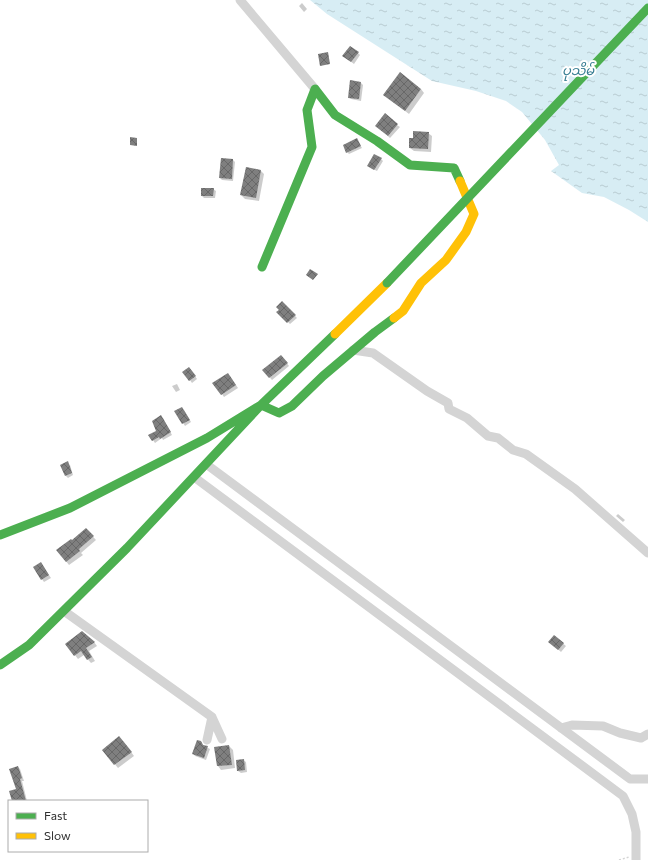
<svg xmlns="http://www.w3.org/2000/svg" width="648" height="860" viewBox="0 0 648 860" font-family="Commissioner,'Noto Sans Myanmar',sans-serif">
  <defs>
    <pattern id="water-ripples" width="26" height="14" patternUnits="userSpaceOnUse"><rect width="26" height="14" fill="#d7edf4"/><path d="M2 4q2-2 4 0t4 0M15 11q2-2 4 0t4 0" fill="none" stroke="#b9ccd2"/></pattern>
    <pattern id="building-cross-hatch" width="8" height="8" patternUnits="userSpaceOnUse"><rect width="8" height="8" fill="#7f7f7f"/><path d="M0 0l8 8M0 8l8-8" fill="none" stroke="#686868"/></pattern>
  </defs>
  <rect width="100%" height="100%" fill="#fff"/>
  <!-- water -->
  <path fill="url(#water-ripples)" d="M310,0h338v222l-19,-12 -25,-13 -22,-4 -31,-22 8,-6 -14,-25 -23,-28 -16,-11 -30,-10 -44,-10 -105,-67z"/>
  <!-- shadow -->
  <path fill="#0003" d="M302,3l5,6 -3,3 -5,-6z
    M358,53l2,2 -6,9 -8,-6z
    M351,82l10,1 2,2 -2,16 -10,-2 -2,-2z
    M421,89l3,4 -15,21 -21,-16z
    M397,125l3,2 -10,11 -11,-10z
    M428,133l4,3 -1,16 -17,-1 -4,-3 4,-9z
    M357,140l5,8 -13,6 -2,-2z
    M381,159l2,2 -6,10 -6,-3z
    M233,160l2,2 -2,19 -11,-1 -2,-2z
    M261,171l3,3 -5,27 -14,-2 -4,-4z
    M213,189l3,2 -1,7h-11l-2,-2z
    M282,302l15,16 -7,6 -12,-12 2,-2z
    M283,358l6,8 -17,14 -9,-10z
    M191,370l6,9 -5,4 -8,-11z
    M230,376l8,12 -14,9 -10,-14z
    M177,384l3,6 -4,2 -4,-6z
    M184,410l7,12 -6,4 -9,-15z
    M163,418l9,17 -9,5 -1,-2 -7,5 -5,-7 8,-5z
    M67,463l3,2 3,10 -5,3 -3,-3z
    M618,514l7,6 -2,2 -7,-6z
    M86,529l10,11 -15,13 2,2 -14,10 -12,-15 15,-9z
    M41,563l10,15 -7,4 -10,-14z
    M554,636l12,10 -5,6 -9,-8z
    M94,642l3,4 -8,5 6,10 -4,2 -7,-8 -6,4 -12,-15z
    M123,741l11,15 -16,12 -15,-18z
    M201,742l3,4 6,3 -4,11 -11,-4 -2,-3z
    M229,746l4,4 2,18 -14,2 -3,-4z
    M243,760l3,2 1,10 -6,1 -3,-2z
    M18,767l2,2 4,12h-2l5,20h-14l5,-11z"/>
  <!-- building -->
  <path fill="url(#building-cross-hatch)" d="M350,46l9,6 -8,10 -9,-6z
    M328,52l2,12 -10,2 -2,-12z
    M400,72l21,17 -16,22 -22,-16z
    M350,80l11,2 -2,17 -11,-1z
    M385,113l13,11 -10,12 -13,-10z
    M413,131l16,1 -1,17 -19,-1v-10h4z
    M130,137l7,1v8l-7,-1z
    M357,138l4,8 -15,7 -3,-8z
    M374,154l8,4 -8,12 -7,-4z
    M221,158l12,1 -1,20 -13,-1z
    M246,167l15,3 -5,28 -16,-3z
    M201,188h13l-1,8h-12z
    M310,269l8,5 -5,6 -7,-5z
    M282,301l14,14 -9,8 -11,-11 3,-2 -3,-3z
    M281,355l7,8 -19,15 -7,-8z
    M189,367l7,9 -7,5 -7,-9z
    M228,373l8,12 -15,10 -9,-12z
    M182,407l8,13 -8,4 -8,-13z
    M161,415l10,17 -11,7 -1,-2 -7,4 -4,-6 8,-4 -4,-10z
    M68,461l4,12 -7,3 -5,-11z
    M86,528l8,8 -15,13 1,2 -14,11 -10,-12 15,-11 1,1z
    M41,562l8,13 -8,5 -8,-13z
    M82,631l13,11 -9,6 6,9 -5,3 -6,-9 -7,5 -9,-12z
    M554,635l10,8 -6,7 -10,-8z
    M119,736l13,16 -18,13 -12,-15z
    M197,740l4,1 2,4 5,1 -4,12 -12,-4z
    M229,745l3,20 -15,1 -3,-19z
    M244,759l1,11 -8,1 -1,-11z
    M18,766l4,12 -2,1 6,22h-14l-3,-10 7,-2 -7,-20z"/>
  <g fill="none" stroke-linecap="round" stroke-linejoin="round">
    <!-- path -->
    <path stroke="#d4d4d4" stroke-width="1.5" stroke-dasharray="2 2" stroke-linecap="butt" d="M619,860l10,-3"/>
    <!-- street -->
    <path stroke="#d4d4d4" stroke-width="9" d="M240,0l75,89
      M353,350l20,3 54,38 21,12 1,6 18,9 21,18 10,2 15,12 13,4 49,35 73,64
      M206,464l424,315h18
      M194,477l429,319 9,18 4,18v28
      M64,611l148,106 -5,23
      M212,717l10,22
      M561,728l11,-3 31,1 17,7 21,5 7,-4"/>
    <!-- fast -->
    <path stroke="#4caf50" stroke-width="9" d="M262,267l50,-120 -5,-37 8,-21 20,26 42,26 33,24 44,3 6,13
      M0,535l70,-27 137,-70 54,-33 74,-71
      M0,665l29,-20 98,-97 134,-143 18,8 13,-7 31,-30 52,-44 19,-14"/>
    <!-- slow -->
    <path stroke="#ffc107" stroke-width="9" d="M394,318l9,-7 18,-28 25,-23 20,-28 8,-18 -14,-33
      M335,334l52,-51"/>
    <!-- fast-bridge -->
    <path stroke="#4caf50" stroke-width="9" d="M387,283l261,-275"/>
  </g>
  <g text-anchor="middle" stroke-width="4" stroke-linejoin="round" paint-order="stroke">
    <!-- water labels -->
    <g font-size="13" font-style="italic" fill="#347c91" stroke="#fff">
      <text x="578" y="75">ပုသိမ်</text>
    </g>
  </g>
  <!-- legend -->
  <rect x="8" y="800" width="140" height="52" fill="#ffffff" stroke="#acacac"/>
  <rect x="16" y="813" width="20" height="6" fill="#4caf50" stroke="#acacac"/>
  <text x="44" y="820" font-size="12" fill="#2f2f2f">Fast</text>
  <rect x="16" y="833" width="20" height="6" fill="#ffc107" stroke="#acacac"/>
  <text x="44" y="840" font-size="12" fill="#2f2f2f">Slow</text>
</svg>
